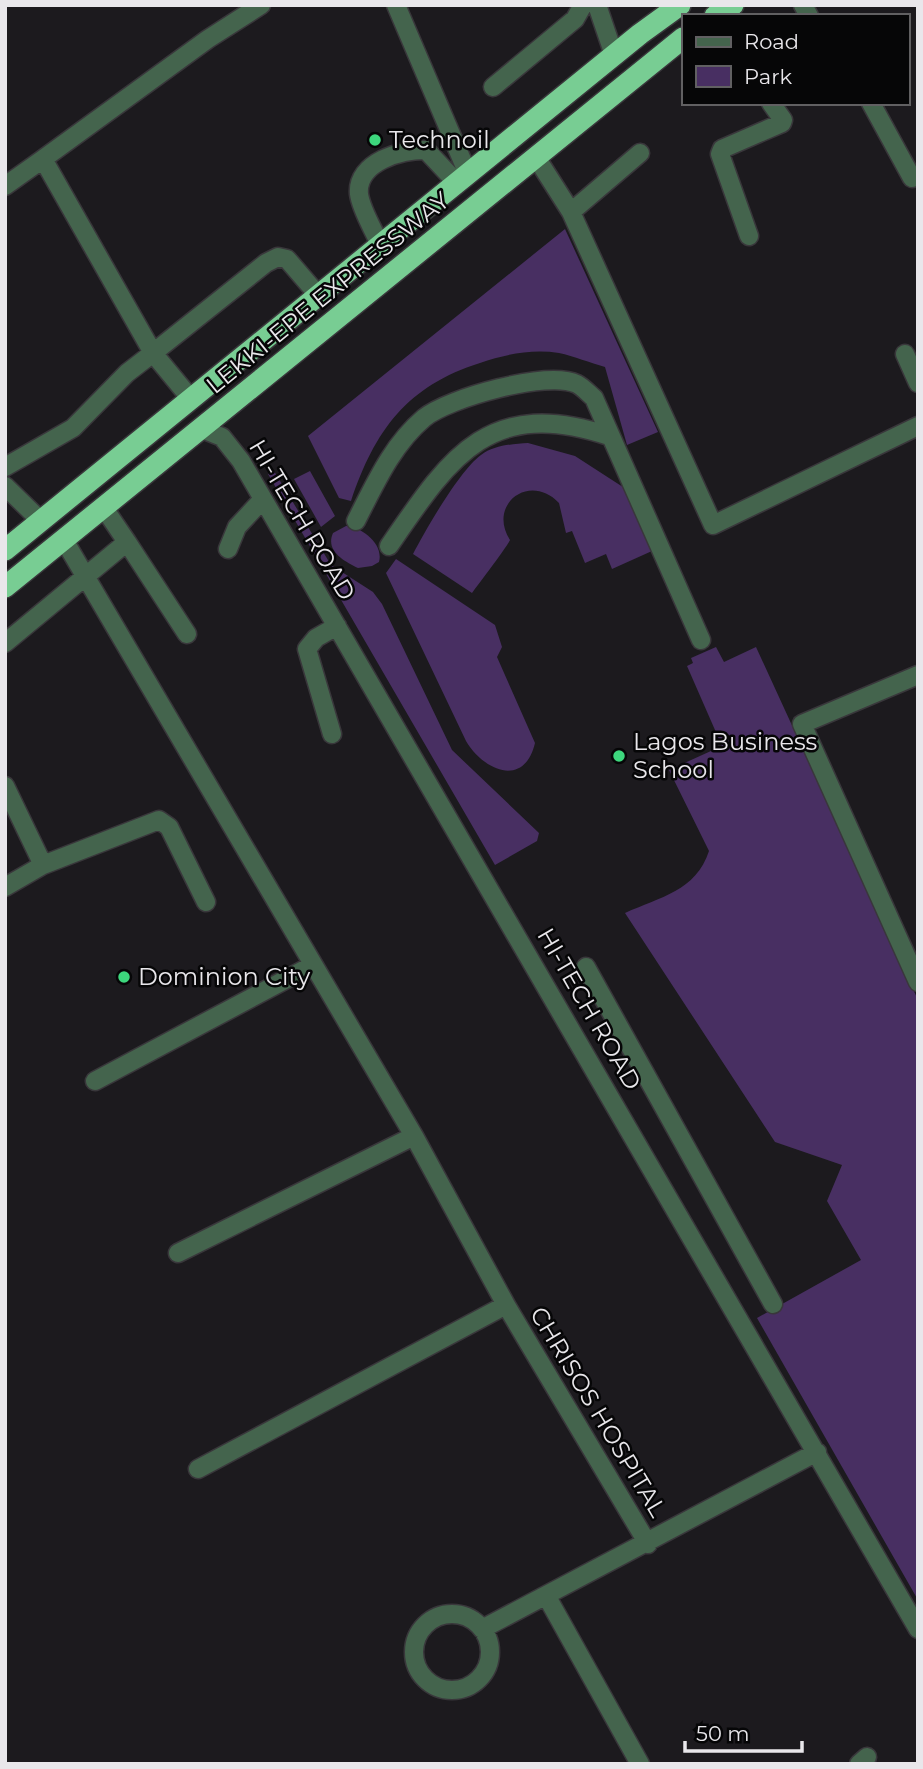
<svg xmlns="http://www.w3.org/2000/svg" width="923" height="1769" viewBox="0 0 923 1769" font-family="Montserrat,sans-serif">
  <rect width="100%" height="100%" fill="#1c1a1e"/>
  <!-- green -->
  <path fill="#482f62" d="M565,229l93,203 -31,13 -22,-78c-15,-4 -31,-11 -46,-14 -27,-4 -53,1 -79,10 -73,23 -105,67 -129,138l-12,-3 -31,-62z
    M528,443l47,13 51,33 26,62 -40,18 -6,-15 -21,9 -13,-32 -6,2 -7,-30c-29,-31 -72,1 -49,37 -1,4 -32,45 -38,53l-59,-39c13,-25 47,-84 68,-99 13,-10 32,-11 47,-12z
    M274,471l57,94 42,27 9,12 70,146 87,83 -2,8 -42,24 -227,-391z
    M310,471l25,45 -14,11 -27,-48z
    M346,526c16,1 38,18 33,36l-7,4 -14,2c-14,-7 -33,-17 -25,-35z
    M396,559l99,66 7,22 -5,10 38,86c-11,46 -52,27 -69,-2l-80,-168z
    M716,647l8,15 32,-15 162,353v600l-161,-282 104,-58 -34,-59 15,-36 -67,-23 -150,-229c35,-16 71,-22 84,-62l-40,-81 53,-24 -35,-80 6,-3 -2,-5z"/>
  <g fill="none" stroke-linecap="round" stroke-linejoin="round">
    <!-- minor casing -->
    <g stroke="#39373b" stroke-width="21">
      <path id="minor" d="M396,5l72,169
        M597,5l17,50
        M803,5l6,11
        M493,87l82,-68 8,-14
        M871,103l41,75
        M536,157l35,55 142,313 205,-99
        M43,159l165,-120 53,-34
        M5,186l38,-27 110,194 -26,20 -54,55 -68,39
        M571,212l69,-59
        M749,236l-29,-82 2,-5 60,-26 1,-3 -12,-17
        M380,245c-6,-15 -19,-35 -21,-51 -3,-32 43,-45 67,-44l31,33
        M905,354l13,29
        M191,399l-38,-46 113,-90 12,-6 9,2 31,36
        M202,429l20,8 19,24 677,1168
        M5,486l36,35
        M356,521c19,-37 36,-76 68,-103 24,-20 124,-48 153,-34 6,3 12,10 17,14l107,242
        M64,540l350,596 92,169 -308,164
        M127,542l60,92
        M389,546c61,-89 100,-150 220,-110
        M228,549l9,-22 26,-28
        M5,643l122,-101 -23,-34
        M918,675l-116,49 116,258
        M332,734l-25,-85 9,-11 21,-12
        M5,786l38,79 -38,22
        M43,865l116,-45 10,7 37,75
        M586,967l187,337
        M95,1081l218,-116
        M178,1253l236,-117
        M506,1305l142,239
        M547,1597l93,167
        M414 1652a38 38 0 1 1 76 0a38 38 0 1 1-76 0Z
        M482,1629l335,-177
        M859,1764l8,-7"/>
    </g>
    <!-- highway casing -->
    <g stroke="#39373b" stroke-width="24">
      <path id="highway" d="M715,16l18,-11
        M5,550l635,-516 40,-29
        M5,587l678,-549"/>
    </g>
    <!-- minor -->
    <use href="#minor" stroke="#44644d" stroke-width="18"/>
    <!-- highway -->
    <use href="#highway" stroke="#78cd93" stroke-width="21"/>
  </g>
  <!-- markers -->
  <g fill="#3dd77d" stroke="#060607" stroke-width="2.5">
    <circle cx="375" cy="140" r="7"/>
    <circle cx="619" cy="756" r="7"/>
    <circle cx="124" cy="977" r="7"/>
  </g>
  <g text-anchor="middle" stroke-width="5" stroke-linejoin="round" paint-order="stroke">
    <!-- poi labels -->
    <g font-size="24" fill="#e9e7eb" stroke="#060607" text-anchor="start">
      <text x="389" y="148">Technoil</text>
      <text x="633" y="750">Lagos Business<tspan x="633" dy="28">School</tspan></text>
      <text x="138" y="985">Dominion City</text>
    </g>
    <!-- street labels -->
    <g font-size="24" fill="#e9e7eb" stroke="#060607">
      <text transform="translate(328 293) rotate(-39)" y="8">LEKKI-EPE EXPRESSWAY</text>
      <text transform="translate(302 520) rotate(59)" y="8">HI-TECH ROAD</text>
      <text transform="translate(589 1009) rotate(60)" y="8">HI-TECH ROAD</text>
      <text transform="translate(598 1412) rotate(59)" y="8">CHRISOS HOSPITAL</text>
    </g>
  </g>
  <!-- border -->
  <rect width="923" height="1769" fill="none" stroke="#e9e7eb" stroke-width="14"/>
  <!-- legend -->
  <rect x="682" y="14" width="228" height="91" fill="#060607" stroke="#616062" stroke-width="2"/>
  <rect x="696" y="37" width="35" height="10" fill="#44644d" stroke="#616062" stroke-width="2"/>
  <text x="744" y="49" font-size="21" fill="#e9e7eb">Road</text>
  <rect x="696" y="66" width="35" height="21" fill="#482f62" stroke="#616062" stroke-width="2"/>
  <text x="744" y="84" font-size="21" fill="#e9e7eb">Park</text>
  <!-- scale -->
  <path d="M685 1741v10h117v-10" fill="none" stroke="#e9e7eb" stroke-width="3.5"/>
  <text x="696" y="1741" font-size="21" fill="#e9e7eb" stroke="#060607" stroke-width="5" paint-order="stroke">50 m</text>
</svg>
